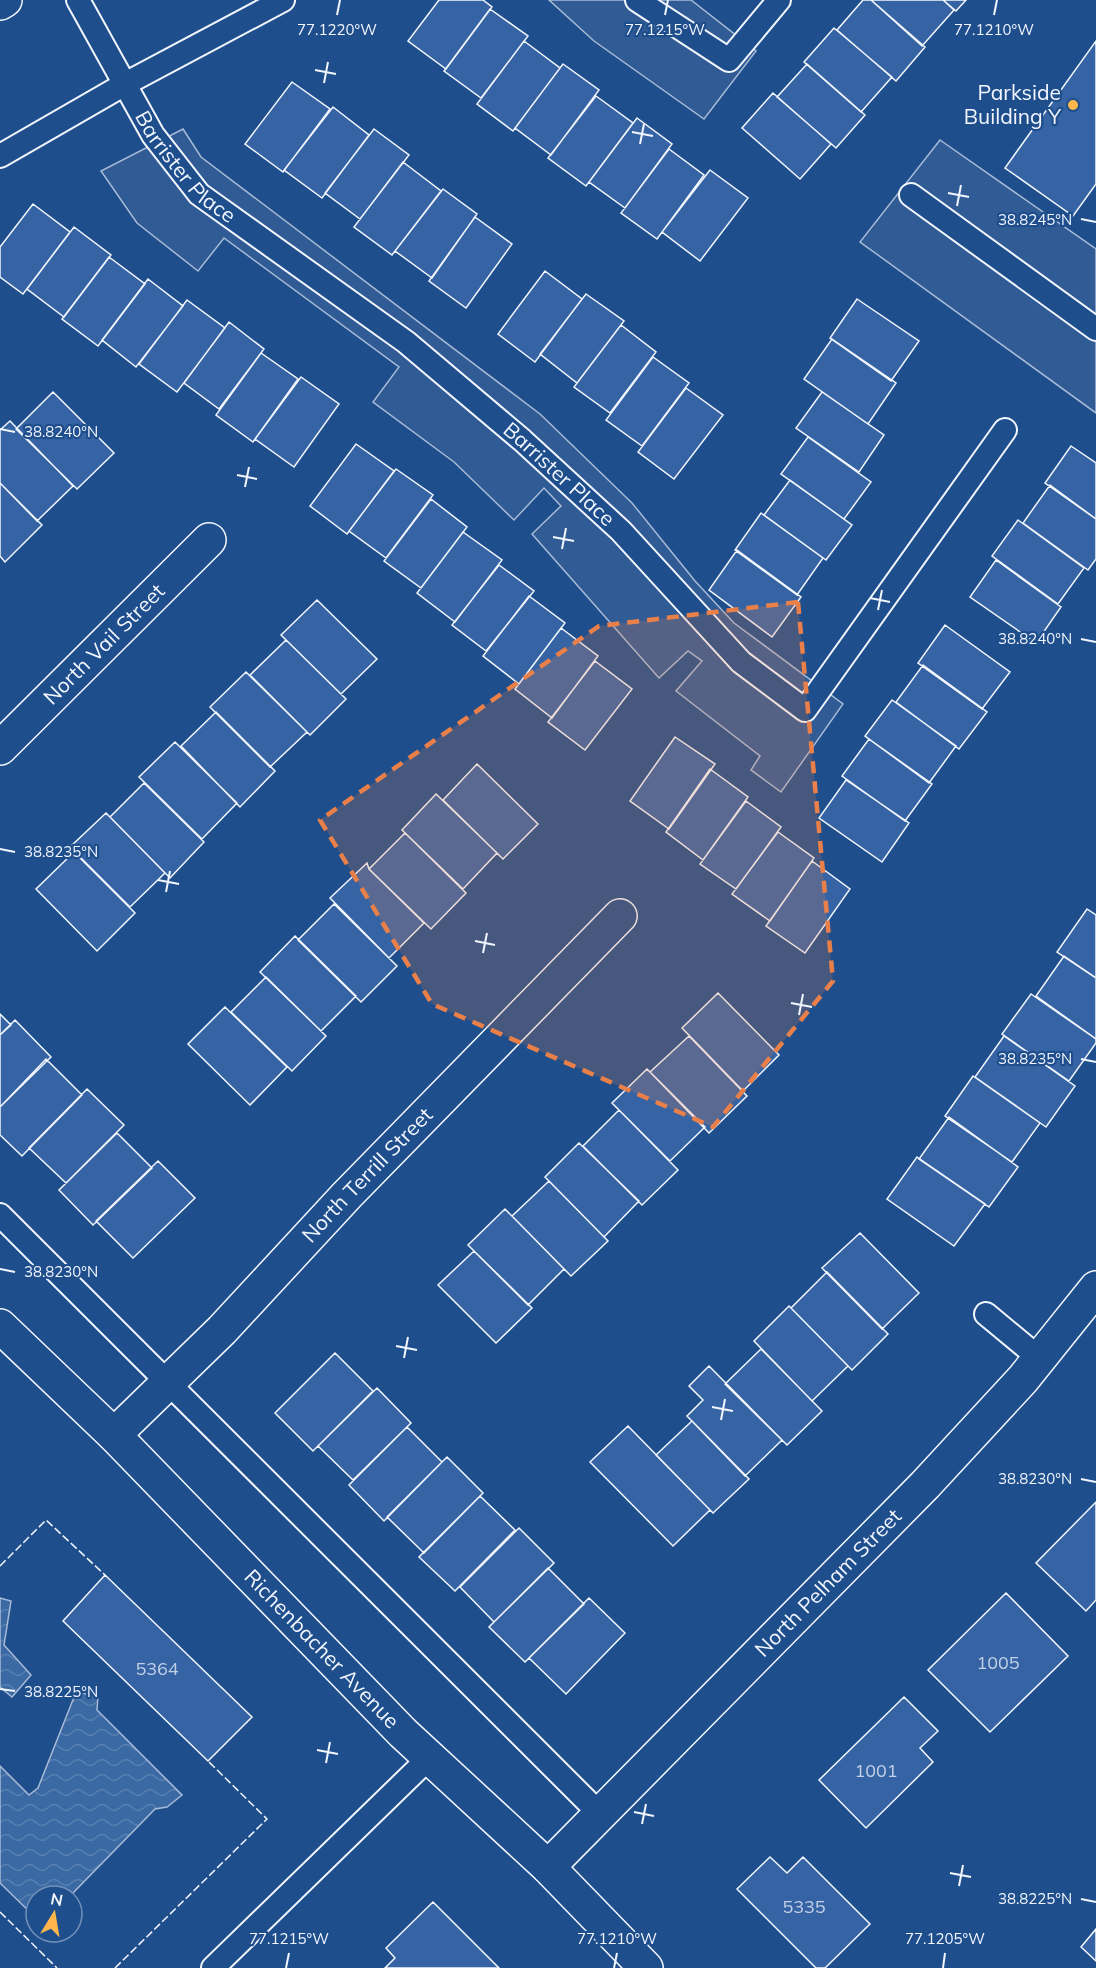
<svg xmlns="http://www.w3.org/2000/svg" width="1096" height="1968" viewBox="0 0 1096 1968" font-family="Mulish,sans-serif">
  <defs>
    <pattern id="water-waves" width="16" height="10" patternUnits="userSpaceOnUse" patternTransform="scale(1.5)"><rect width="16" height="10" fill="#3b69a3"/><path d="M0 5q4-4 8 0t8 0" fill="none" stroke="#587fb1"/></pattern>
  </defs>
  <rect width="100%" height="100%" fill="#1f4e8c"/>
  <!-- parking -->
  <path fill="#305b95" stroke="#a8bbd7" stroke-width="1.5" d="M549,0h142l65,51 -52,68 -110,-78z
    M183,129l18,28 339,257 92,89 63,78 39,42 109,81 -62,88 -30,-22 9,-14 -84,-65 26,-30 -14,-10 -29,27 -127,-144 29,-28 -17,-18 -30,32 -60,-58 -81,-60 26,-35 -175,-129 -26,33 -61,-48 -36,-52z
    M940,140l156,109v164l-236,-171z"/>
  <!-- water -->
  <path fill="url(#water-waves)" stroke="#a8bbd7" stroke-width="1.5" d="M0,1598l11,3 -7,44 27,30 -19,22 -12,-10z
    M76,1692l22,4 -1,14 85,85 -15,12 -12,2 -85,87h-34v22l-36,-35v-117l29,29 9,-7z"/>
  <!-- building -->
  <path fill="#3563a3" stroke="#f2f6ff" stroke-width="1.5" d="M439,0h44l9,7 -46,62 -38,-28z
    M863,0h8l54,47 -29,34 -59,-51z
    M871,0h72l11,10 -32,36z
    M943,0h23l-10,11z
    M490,9l38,27 -47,62 -37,-27z
    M834,28l58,49 -31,35 -57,-50z
    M524,41l36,27 -47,63 -36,-27z
    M1096,41v143l-23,32 -68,-48z
    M563,64l36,26 -48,65 -36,-27z
    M807,64l58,51 -29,33 -59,-51z
    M292,82l38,27 -47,63 -38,-28z
    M773,93l58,51 -31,35 -58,-51z
    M596,96l37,27 -47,63 -38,-28z
    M333,107l36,28 -47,63 -38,-28z
    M637,118l35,26 -47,64 -36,-26z
    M374,129l35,26 -49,64 -35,-26z
    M669,149l35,26 -47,64 -36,-26z
    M403,162l38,29 -49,64 -38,-28z
    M710,170l38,28 -48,63 -38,-29z
    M443,189l34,25 -45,64 -37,-27z
    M33,204l37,28 -47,62 -23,-17v-30z
    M475,217l37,27 -46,64 -37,-27z
    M74,227l37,28 -47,62 -37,-28z
    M109,257l36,27 -47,62 -36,-27z
    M545,271l37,28 -47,63 -37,-28z
    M148,279l35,27 -47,61 -34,-27z
    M586,294l38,27 -47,62 -37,-29z
    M857,299l62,42 -28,40 -61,-43z
    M187,300l38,28 -48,64 -38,-28z
    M229,322l35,27 -45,60 -35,-26z
    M621,325l35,27 -46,61 -36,-26z
    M832,339l64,44 -28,41 -64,-45z
    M261,353l37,26 -45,63 -37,-27z
    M653,357l36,26 -47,63 -36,-26z
    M301,377l38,27 -45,63 -39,-28z
    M686,388l37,27 -49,64 -36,-27z
    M53,392l61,61 -37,36 -61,-60z
    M822,392l62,43 -25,37 -63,-44z
    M10,421l63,65 -36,35 -37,-38v-53z
    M808,437l63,45 -27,37 -63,-45z
    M356,444l38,27 -47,63 -37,-28z
    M1071,446l25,17v56l-51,-36z
    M396,469l37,26 -47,63 -37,-27z
    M790,480l62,45 -26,35 -62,-45z
    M0,483l42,42 -37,37 -5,-6z
    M1050,485l46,34v40l-8,11 -65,-47z
    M431,499l36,28 -46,61 -37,-27z
    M761,513l62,45 -26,37 -62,-45z
    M1018,520l66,48 -26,36 -66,-48z
    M463,532l39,28 -47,62 -38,-29z
    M737,550l64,47 -29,40 -63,-47z
    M996,560l65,47 -25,36 -66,-46z
    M499,565l35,26 -48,60 -34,-26z
    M529,596l36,27 -46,61 -36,-28z
    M317,600l60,59 -36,35 -60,-59z
    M945,625l65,47 -28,37 -64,-46z
    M561,628l37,28 -46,62 -37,-29z
    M286,640l60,59 -36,36 -60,-60z
    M595,661l37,28 -47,61 -37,-28z
    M923,665l64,47 -28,37 -63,-47z
    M246,672l61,60 -37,35 -60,-60z
    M892,700l64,46 -27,37 -64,-47z
    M216,712l59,59 -35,36 -59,-61z
    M675,737l40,27 -46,65 -39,-28z
    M869,739l63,45 -27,37 -63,-45z
    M175,742l62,61 -35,36 -63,-62z
    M477,764l61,60 -35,35 -60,-59z
    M710,769l38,28 -45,63 -37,-28z
    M846,780l63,43 -27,39 -63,-44z
    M144,783l60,59 -34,36 -60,-61z
    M436,794l61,59 -34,36 -61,-59z
    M746,801l35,26 -45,62 -36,-25z
    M106,813l59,60 -35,34 -60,-60z
    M778,832l36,26 -44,63 -38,-27z
    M405,833l61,60 -35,36 -62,-60z
    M74,852l61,61 -38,38 -61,-62z
    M812,861l38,28 -45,64 -39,-27z
    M367,863l2,6 55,54 -35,35 -59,-60z
    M334,904l63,62 -36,36 -63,-62z
    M1087,909l9,6v63l-39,-26z
    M295,936l61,60 -35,35 -61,-59z
    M1064,956l32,22v61l-60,-43z
    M266,977l60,59 -34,35 -61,-59z
    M718,993l61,62 -36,36 -61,-63z
    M1031,994l65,45v4l-27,38 -67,-47z
    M225,1007l62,60 -37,38 -62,-61z
    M0,1014l11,11 -11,10z
    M15,1020l36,37 -51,50v-72z
    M689,1036l58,60 -38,37 -59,-61z
    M1004,1036l71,50 -29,41 -71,-50z
    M46,1059l36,36 -60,61 -22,-21v-28z
    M647,1069l58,58 -35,34 -58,-58z
    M973,1076l67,47 -28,39 -67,-46z
    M87,1089l37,36 -58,58 -37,-35z
    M619,1110l59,60 -36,35 -59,-59z
    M949,1117l69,50 -29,40 -70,-48z
    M117,1133l35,35 -59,57 -34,-35z
    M579,1143l60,58 -35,36 -59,-60z
    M917,1157l68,47 -31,42 -67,-47z
    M158,1161l37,37 -62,60 -37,-37z
    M549,1181l59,60 -37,35 -59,-60z
    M505,1209l59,60 -36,36 -60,-60z
    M860,1233l59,60 -37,36 -60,-61z
    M474,1251l58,57 -36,35 -58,-58z
    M827,1272l61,62 -36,36 -61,-62z
    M789,1306l59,60 -36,35 -58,-60z
    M761,1349l61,62 -35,34 -62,-61z
    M335,1353l38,38 -60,60 -38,-38z
    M709,1366l73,74 -37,36 -58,-60 16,-16 -14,-14z
    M377,1388l34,35 -58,57 -35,-34z
    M692,1421l57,58 -36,34 -57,-58z
    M628,1426l82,84 -37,36 -83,-84z
    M407,1427l35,35 -58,59 -35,-36z
    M447,1457l36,36 -59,60 -37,-36z
    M480,1496l35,34 -60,61 -36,-34z
    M1096,1502v98l-10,11 -50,-48z
    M519,1528l35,35 -60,59 -34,-35z
    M548,1568l36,36 -59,58 -36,-35z
    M105,1575l147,142 -44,44 -145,-140z
    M1006,1593l62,63 -78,76 -62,-62z
    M589,1598l36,35 -59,61 -37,-36z
    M904,1697l34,34 -18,17 13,14 -67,66 -47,-48z
    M770,1857l17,16 16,-16 67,67 -45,44h-9l-79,-79z
    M433,1902l66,66h-114l10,-10 -9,-10z
    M1096,1929v32l-15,-14z"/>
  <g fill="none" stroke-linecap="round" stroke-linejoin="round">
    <!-- service casing -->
    <g stroke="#f2f6ff" stroke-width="26">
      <g id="service">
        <path id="s1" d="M78,0l75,135 46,59 207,148 116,98 99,91 120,131 64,48 200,-280"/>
        <path d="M637,0l92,60 50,-60"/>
        <path d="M0,156l125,-72 158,-84"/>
        <path d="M911,195l185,134"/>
        <path d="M0,1215l600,599"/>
        <path d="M986,1314l53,44"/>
        <path d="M213,1968l217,-211"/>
      </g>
    </g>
    <!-- minor casing -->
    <g stroke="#f2f6ff" stroke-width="36">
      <g id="minor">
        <path id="s2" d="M0,748l209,-208"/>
        <path id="s3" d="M114,1435l108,-105 125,-135 273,-279"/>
        <path id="s4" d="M548,1867l377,-382 98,-106 73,-91"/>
      </g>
    </g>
    <!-- tertiary casing -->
    <g stroke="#f2f6ff" stroke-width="36">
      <g id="tertiary">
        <path id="s5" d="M0,1326l114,109 289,298 145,134 98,101"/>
      </g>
    </g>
    <!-- secondary casing -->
    <g stroke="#f2f6ff" stroke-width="36">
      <path id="secondary" d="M0,3l5,-3"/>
    </g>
    <!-- service -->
    <use href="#service" stroke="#1f4e8c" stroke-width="22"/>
    <!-- minor -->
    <use href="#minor" stroke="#1f4e8c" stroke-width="33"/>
    <!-- tertiary -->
    <use href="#tertiary" stroke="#1f4e8c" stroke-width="33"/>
    <!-- secondary -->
    <use href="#secondary" stroke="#1f4e8c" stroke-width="33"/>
    <!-- fence -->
    <path stroke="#f2f6ff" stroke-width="1.5" stroke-dasharray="8 3" stroke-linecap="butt" d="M0,1566l46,-46 59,55
      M0,1912l57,56
      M115,1968l152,-149 -59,-58"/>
  </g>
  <!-- marked area -->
  <path fill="#ea8049" fill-opacity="0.2" stroke="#ea8049" stroke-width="4.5" stroke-dasharray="12 8" stroke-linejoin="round" d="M798,602l35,379 -120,146 -281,-123 -112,-184 279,-194z"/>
  <!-- ticks -->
  <path fill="none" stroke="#f2f6ff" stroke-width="2" d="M337,15l3,-15M665,15l3,-15M994,15l3,-15M315,70l21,4M324,83l4,-21M632,132l21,4M640,144l4,-20M948,193l21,4M957,206l4,-21M1081,219l15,3M0,429l15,3M237,475l20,4M245,487l4,-20M553,537l21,4M562,549l4,-21M870,598l20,4M878,610l4,-20M1081,639l15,3M0,849l15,3M158,880l21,4M166,892l4,-21M475,941l20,4M483,953l4,-20M791,1003l21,4M799,1015l4,-21M1081,1059l15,3M0,1269l15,3M396,1346l21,4M404,1358l4,-21M712,1407l21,4M721,1420l4,-21M1081,1479l15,3M0,1689l15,2M317,1750l21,4M326,1763l4,-21M634,1812l20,4M642,1824l4,-20M950,1873l21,4M959,1886l4,-21M1081,1899l15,3M286,1968l3,-15M614,1968l3,-15M943,1968l2,-15"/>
  <!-- markers -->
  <circle fill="#ffb74d" stroke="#1f4e8c" stroke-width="2" cx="1073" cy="105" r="6"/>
  <g text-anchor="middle" stroke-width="4.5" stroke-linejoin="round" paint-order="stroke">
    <!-- number labels -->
    <g font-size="18" fill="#c3d1e8">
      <text x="998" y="1669">1005</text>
      <text x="157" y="1675">5364</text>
      <text x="876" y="1777">1001</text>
      <text x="804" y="1913">5335</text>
    </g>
    <!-- poi labels -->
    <g font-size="21" fill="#f2f6ff" stroke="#1f4e8c" text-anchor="end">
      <text x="1061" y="100">Parkside<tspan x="1061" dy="24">Building Y</tspan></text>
    </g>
    <!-- street labels -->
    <g font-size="21" fill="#f2f6ff" stroke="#1f4e8c">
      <text dy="7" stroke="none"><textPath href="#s1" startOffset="200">Barrister Place</textPath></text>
      <text dy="7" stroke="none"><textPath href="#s1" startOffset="686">Barrister Place</textPath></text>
      <text dy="7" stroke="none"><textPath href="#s2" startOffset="147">North Vail Street</textPath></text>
      <text dy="7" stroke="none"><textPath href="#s3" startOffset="363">North Terrill Street</textPath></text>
      <text dy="7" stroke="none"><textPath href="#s4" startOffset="399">North Pelham Street</textPath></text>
      <text dy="7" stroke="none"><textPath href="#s5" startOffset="456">Richenbacher Avenue</textPath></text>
    </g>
  </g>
  <g font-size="15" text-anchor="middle" fill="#f2f6ff" stroke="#1f4e8c" stroke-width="4.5" stroke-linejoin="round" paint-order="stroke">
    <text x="665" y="35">77.1215°W</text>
    <text x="994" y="35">77.1210°W</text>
    <text x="337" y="35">77.1220°W</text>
    <text x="1035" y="225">38.8245°N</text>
    <text x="61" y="437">38.8240°N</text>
    <text x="1035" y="644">38.8240°N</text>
    <text x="61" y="857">38.8235°N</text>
    <text x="1035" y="1064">38.8235°N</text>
    <text x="61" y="1277">38.8230°N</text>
    <text x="1035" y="1484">38.8230°N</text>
    <text x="61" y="1697">38.8225°N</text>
    <text x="1035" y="1904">38.8225°N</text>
    <text x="289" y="1944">77.1215°W</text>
    <text x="617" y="1944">77.1210°W</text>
    <text x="945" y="1944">77.1205°W</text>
  </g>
  <!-- north arrow -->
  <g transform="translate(54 1914) rotate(11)"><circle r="28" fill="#1f4e8c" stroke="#7391ba" stroke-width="1.5"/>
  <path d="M0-4.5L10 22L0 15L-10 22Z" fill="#ffb74d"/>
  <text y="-9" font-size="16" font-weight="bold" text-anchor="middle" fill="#f2f6ff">N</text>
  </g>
</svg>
